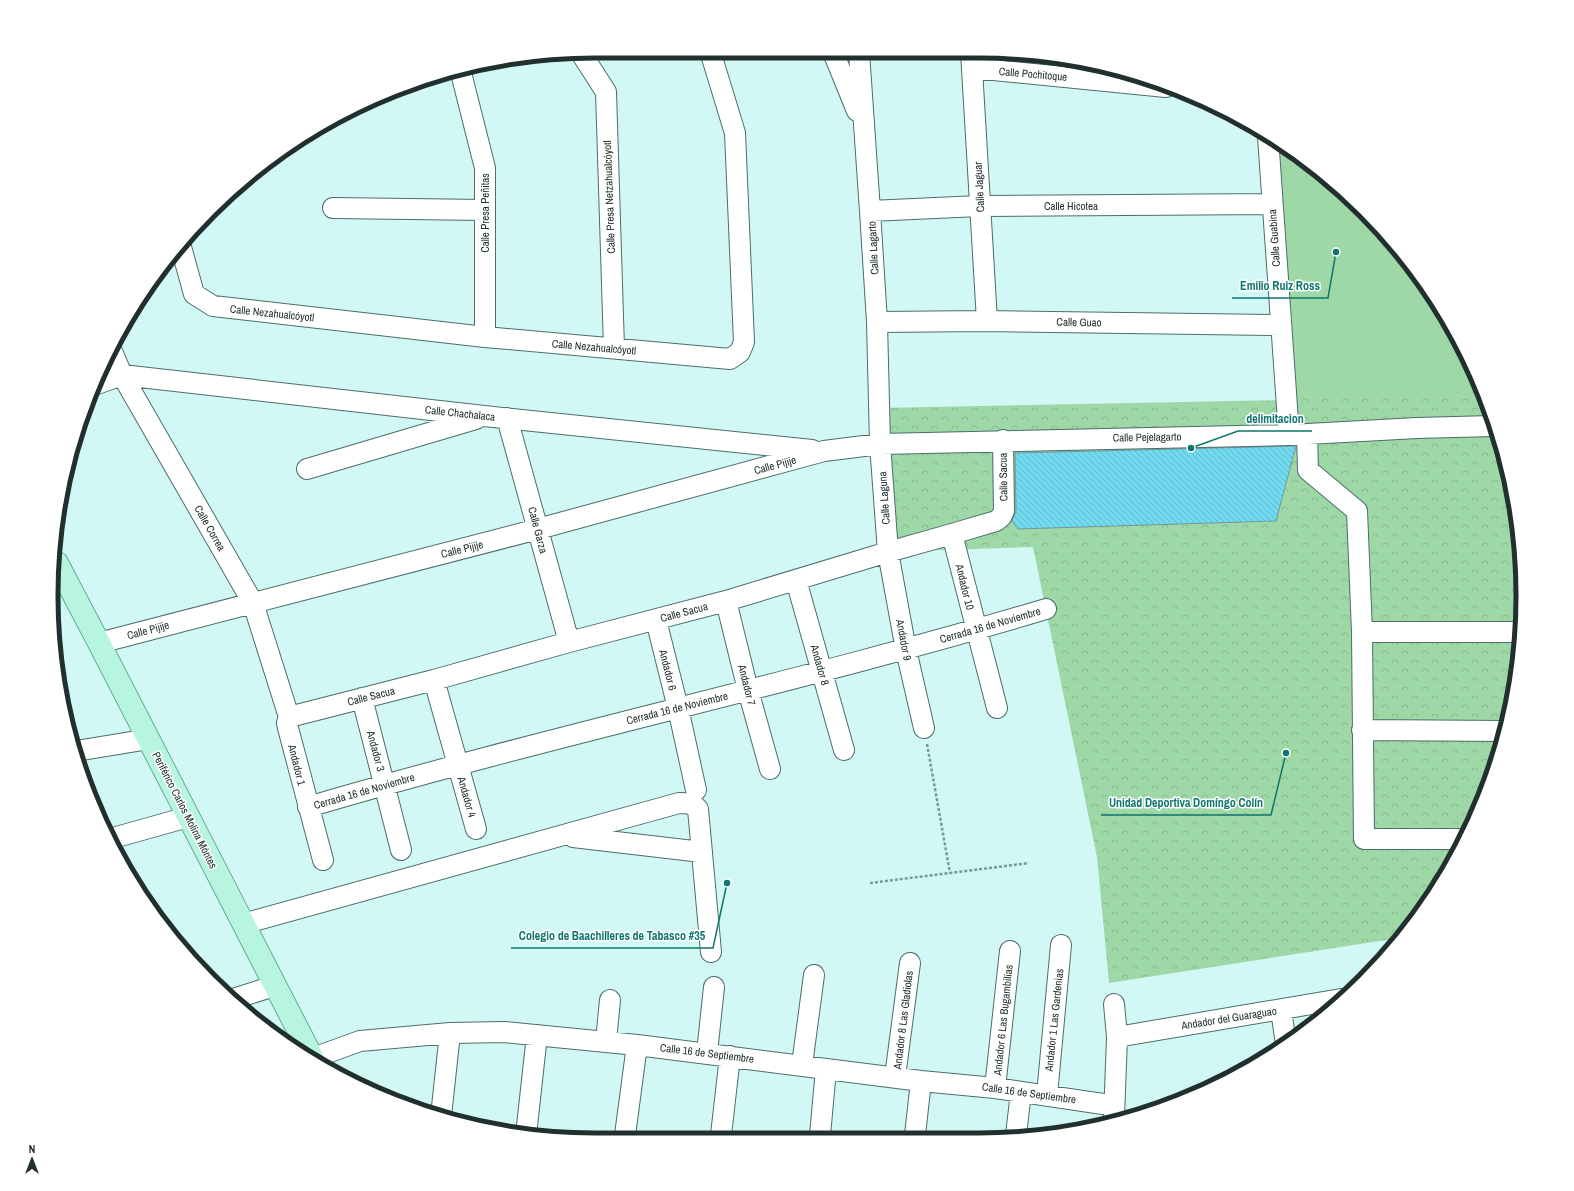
<svg xmlns="http://www.w3.org/2000/svg" width="1574" height="1191" viewBox="0 0 1574 1191" font-family="'Archivo Narrow',sans-serif">
  <defs>
    <pattern id="park-crowns" width="20" height="18" patternUnits="userSpaceOnUse"><rect width="20" height="18" fill="#9fd8a7"/><path d="M2 6a3 3 0 1 1 6 0M12 15a3 3 0 1 1 6 0" fill="none" stroke="#89ba90"/></pattern>
    <pattern id="building-back-hatch" width="6" height="6" patternUnits="userSpaceOnUse"><rect width="6" height="6" fill="#72daef"/><path d="M-1 5l2 2M0 0l6 6M5-1l2 2" fill="none" stroke="#62bbcd"/></pattern>
  </defs>
  <rect width="100%" height="100%" fill="#d2f8f5"/>
  <!-- grass -->
  <path fill="#9fd8a7" d="M1268,137l42,26 54,48 67,82 50,94 12,40 -204,8z"/>
  <!-- park -->
  <path fill="url(#park-crowns)" d="M1483,391l29,98 11,106 -10,107 -31,102 -51,94 -32,40 -290,45 -12,-126 -64,-310 -145,5 -9,-144 407,-8z"/>
  <!-- building -->
  <path fill="url(#building-back-hatch)" stroke="#74969e" d="M1296,446l-20,75 -258,8 -6,-8 4,-10 -1,-58z"/>
  <g fill="none" stroke-linecap="round" stroke-linejoin="round">
    <!-- minor casing -->
    <g stroke="#4b6d6b" stroke-width="22">
      <path id="minor" d="M833,52l24,59
        M859,52l11,159 7,111 3,122 8,108 18,98 18,78
        M971,52l16,269
        M581,53l25,39 8,256
        M973,68l193,19
        M460,69l25,99v169
        M1268,137l21,298
        M333,208l152,2
        M870,211l109,-5 293,-2
        M181,247l13,47 19,12 272,31 245,22 10,-7 4,-10 -9,-209 -25,-82
        M877,322l110,-1 293,4
        M111,349l11,26 131,228 36,114
        M97,384l25,-9 362,41 328,34
        M507,418l62,224
        M1307,434l1,36 49,41 5,121 2,207h99
        M307,469l169,-50
        M952,534l45,174
        M796,580l48,170
        M726,601l22,89 22,79
        M656,620l22,88 18,82
        M1362,632h157
        M99,643l439,-114 286,-78 56,-7 409,-9 128,-7 76,-2
        M434,680l42,149
        M362,698l39,152
        M289,717l145,-37 135,-38 157,-41 162,-49 64,-18 44,-13 5,-4 3,-6 -1,-71
        M289,717l-2,6 1,5 35,132
        M1362,730l142,1
        M76,751l73,-12
        M308,807c244,-72 494,-125 738,-198
        M573,837l129,15
        M113,838l75,-21
        M243,924l436,-121c8,0 13,0 19,6l13,143
        M233,999l41,-13
        M1281,1010l5,34
        M1117,1037l224,-38
        M606,1041l4,-41
        M707,1053l7,-66
        M313,1058l47,-17 90,-8 54,-1 133,13 284,36 74,7 108,16
        M802,1065l12,-90
        M895,1077l15,-114
        M995,1088l15,-137
        M1047,1095l14,-150
        M441,1116l9,-83
        M1114,1118l3,-81 -3,-33
        M526,1135l11,-100
        M625,1135l12,-90
        M721,1135l9,-79
        M820,1135l6,-66
        M915,1135l6,-54
        M1016,1135l5,-43"/>
    </g>
    <!-- major casing -->
    <g stroke="#65ac95" stroke-width="24">
      <path id="major" d="M57,563l42,80 213,414"/>
    </g>
    <!-- path -->
    <path stroke="#7c9795" stroke-width="2.5" stroke-dasharray="3 2" stroke-linecap="butt" d="M927,744l23,129
      M870,883l159,-20"/>
    <!-- minor -->
    <use href="#minor" stroke="#fff" stroke-width="20"/>
    <!-- major -->
    <use href="#major" stroke="#b8f5e0" stroke-width="22"/>
  </g>
  <g text-anchor="middle" stroke-width="3" stroke-linejoin="round" paint-order="stroke">
    <!-- street labels -->
    <g font-size="11" fill="#21302f" stroke="#fff">
      <text transform="translate(1033 74) rotate(5)" y="4">Calle Pochitoque</text>
      <text transform="translate(979 187) rotate(-93)" y="4">Calle Jaguar</text>
      <text transform="translate(609 197) rotate(-92)" y="4">Calle Presa Netzahualcóyotl</text>
      <text x="1071" y="210">Calle Hicotea</text>
      <text transform="translate(485 213) rotate(-90)" y="4">Calle Presa Peñitas</text>
      <text transform="translate(1274 238) rotate(-94)" y="4">Calle Guabina</text>
      <text transform="translate(873 248) rotate(-93)" y="4">Calle Lagarto</text>
      <text transform="translate(272 313) rotate(6)" y="4">Calle Nezahualcóyotl</text>
      <text transform="translate(1079 322) rotate(1)" y="4">Calle Guao</text>
      <text transform="translate(594 347) rotate(5)" y="4">Calle Nezahualcóyotl</text>
      <text transform="translate(460 413) rotate(6)" y="4">Calle Chachalaca</text>
      <text transform="translate(1147 437) rotate(-1)" y="4">Calle Pejelagarto</text>
      <text transform="translate(775 465) rotate(-15)" y="4">Calle Pijije</text>
      <text transform="translate(1003 477) rotate(-91)" y="4">Calle Sacua</text>
      <text transform="translate(884 498) rotate(-94)" y="4">Calle Laguna</text>
      <text transform="translate(210 528) rotate(60)" y="4">Calle Correa</text>
      <text transform="translate(538 530) rotate(75)" y="4">Calle Garza</text>
      <text transform="translate(462 549) rotate(-14)" y="4">Calle Pijije</text>
      <text transform="translate(965 587) rotate(76)" y="4">Andador 10</text>
      <text transform="translate(684 612) rotate(-15)" y="4">Calle Sacua</text>
      <text transform="translate(990 625) rotate(-16)" y="4">Cerrada 16 de Noviembre</text>
      <text transform="translate(148 630) rotate(-15)" y="4">Calle Pijije</text>
      <text transform="translate(904 640) rotate(79)" y="4">Andador 9</text>
      <text transform="translate(820 665) rotate(74)" y="4">Andador 8</text>
      <text transform="translate(668 670) rotate(76)" y="4">Andador 6</text>
      <text transform="translate(747 685) rotate(76)" y="4">Andador 7</text>
      <text transform="translate(371 696) rotate(-14)" y="4">Calle Sacua</text>
      <text transform="translate(677 708) rotate(-14)" y="4">Cerrada 16 de Noviembre</text>
      <text transform="translate(376 751) rotate(75)" y="4">Andador 3</text>
      <text transform="translate(297 765) rotate(76)" y="4">Andador 1</text>
      <text transform="translate(364 791) rotate(-16)" y="4">Cerrada 16 de Noviembre</text>
      <text transform="translate(467 797) rotate(74)" y="4">Andador 4</text>
      <text transform="translate(185 810) rotate(63)" y="4">Periférico Carlos Molina Móntes</text>
      <text transform="translate(1229 1018) rotate(-9)" y="4">Andador del Guaraguao</text>
      <text transform="translate(903 1020) rotate(-83)" y="4">Andador 8 Las Gladiolas</text>
      <text transform="translate(1003 1020) rotate(-84)" y="4">Andador 6 Las Bugambilias</text>
      <text transform="translate(1054 1020) rotate(-84)" y="4">Andador 1 Las Gardenias</text>
      <text transform="translate(707 1053) rotate(7)" y="4">Calle 16 de Septiembre</text>
      <text transform="translate(1029 1093) rotate(8)" y="4">Calle 16 de Septiembre</text>
    </g>
  </g>
  <!-- crop -->
  <path d="M0 0H1574V1191H0ZM595 58H979A537 537 0 0 1 1516 595V596A537 537 0 0 1 979 1133H595A537 537 0 0 1 58 596V595A537 537 0 0 1 595 58Z" fill="#fff" fill-rule="evenodd"/>
  <path fill="none" stroke="#21302f" stroke-width="5" d="M595 58H979A537 537 0 0 1 1516 595V596A537 537 0 0 1 979 1133H595A537 537 0 0 1 58 596V595A537 537 0 0 1 595 58Z"/>
  <!-- callouts -->
  <path fill="none" stroke="#0f766e" stroke-width="1.5" d="M1336 252L1328 298H1232M1191 448L1238 431H1312M1286 753L1271 815H1101M727 883L713 948H511"/>
  <g fill="#0f766e" stroke="#fff" stroke-width="1.5">
    <circle cx="1336" cy="252" r="4"/>
    <circle cx="1191" cy="448" r="4"/>
    <circle cx="1286" cy="753" r="4"/>
    <circle cx="727" cy="883" r="4"/>
  </g>
  <g font-size="12" text-anchor="middle" font-weight="bold" fill="#0f766e" stroke="#fff" stroke-width="3" stroke-linejoin="round" paint-order="stroke">
    <text x="1280" y="290">Emilio Ruiz Ross</text>
    <text x="1275" y="423">delimitacion</text>
    <text x="1186" y="807">Unidad Deportiva Domíngo Colín</text>
    <text x="612" y="940">Colegio de Baachilleres de Tabasco #35</text>
  </g>
  <!-- north arrow -->
  <g transform="translate(32 1159)" stroke="#ffffff" stroke-width="3" paint-order="stroke">
  <path d="M0-3L7 15L0 10L-7 15Z" fill="#21302f"/>
  <text y="-6" font-size="11" font-weight="bold" text-anchor="middle" fill="#21302f">N</text>
  </g>
</svg>
